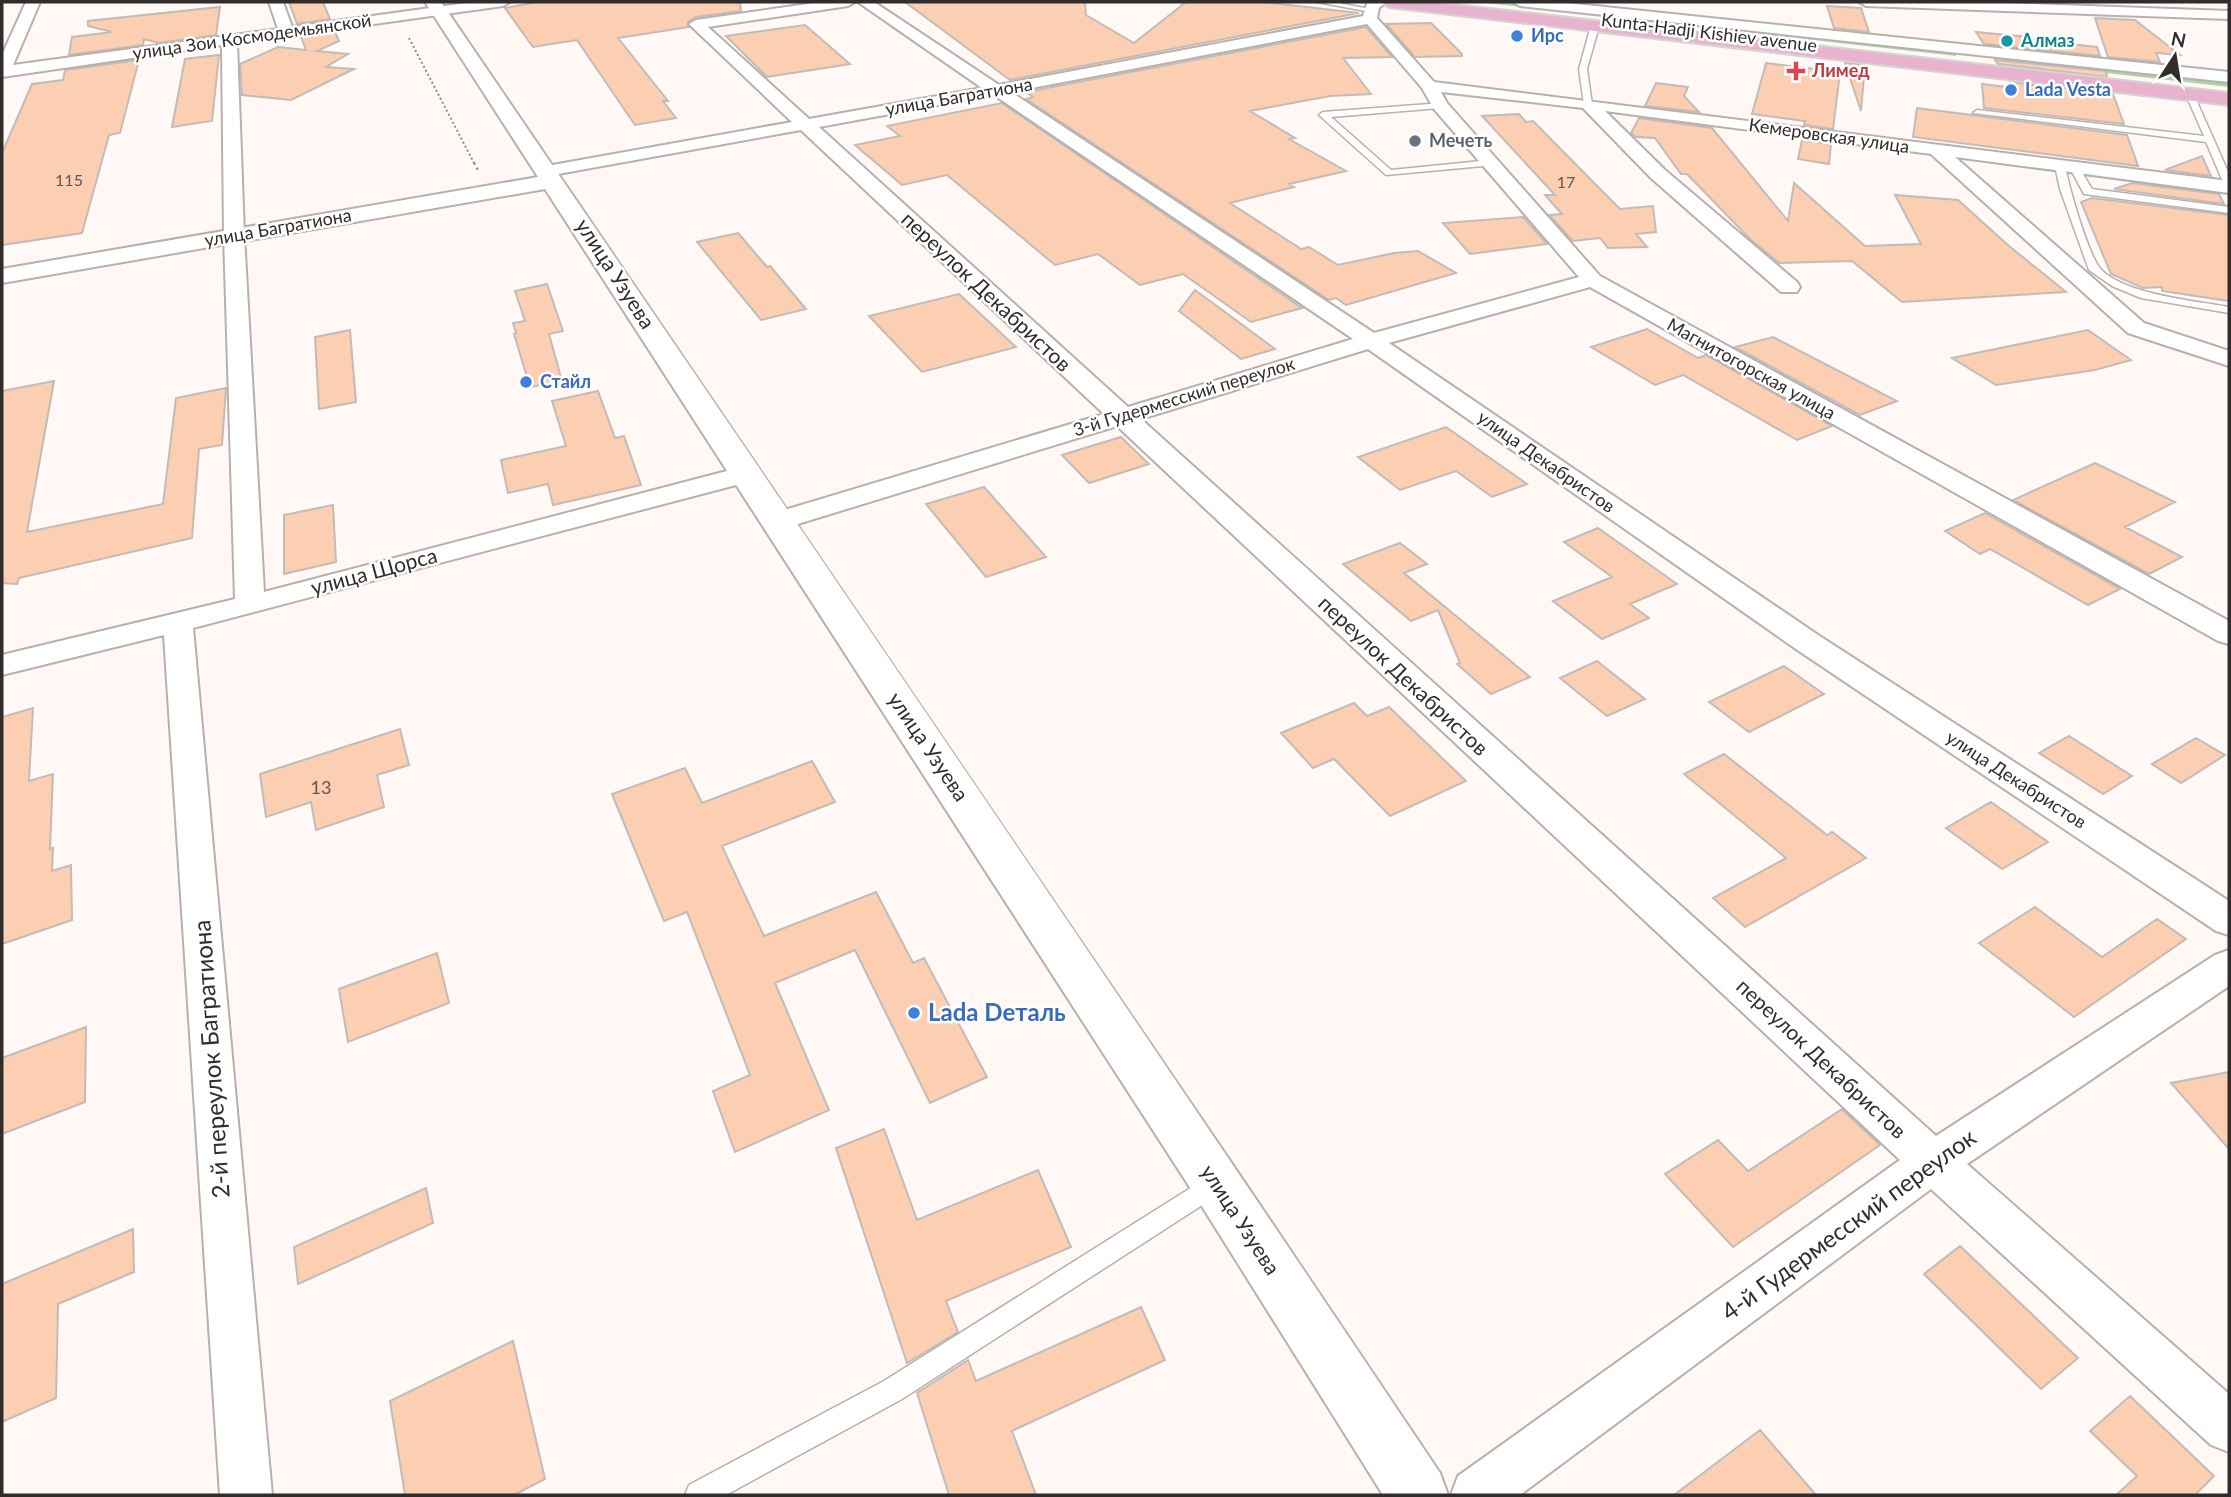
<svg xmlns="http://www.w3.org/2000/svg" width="2231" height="1497" viewBox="0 0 2231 1497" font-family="Lato,sans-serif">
  <rect width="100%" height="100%" fill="#fff8f4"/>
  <!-- green -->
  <path fill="#abd4ab" d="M1477,2h29l450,50v4z
    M2000,57l229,25v5l-228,-26z"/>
  <!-- building -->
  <path fill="#fcceb2" stroke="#c2bcb8" stroke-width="2" d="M289,2h34l7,17 -33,5z
    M537,2h203l1,9 -45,6 -8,5 1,5 -71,11 50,63h-5l13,17 -41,7 -58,-85 -44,7 -28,-39z
    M905,2h180l1,13 48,28 52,-41h78l95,11 -349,67z
    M1827,6l34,2 8,24 -35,-4z
    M220,7l-4,28 -57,8 -15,-4 -1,6 -74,10 3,-18 40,-5 -24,-6v-5z
    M2095,18l40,2 45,35 -24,-2 4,9 -52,-5z
    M1431,23l31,31v2l-47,1 -29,-33z
    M805,25l45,39 -83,13 -41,-41z
    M1366,27l26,30 -49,1 28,36 -41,2 -80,15 45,27 -6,1 57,32 -57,13 5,3 -64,16 71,46 8,-2 29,18 56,-12 24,-2 38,22 -110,32 -10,-7 -7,2 -303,-201 7,-2 -7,-5z
    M335,32l4,9 -22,10 31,3 -22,13 28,2 -63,31 -49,-5 -2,-31 38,-17 28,3 -5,-13z
    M1976,32l53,5 2,3 66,7 3,9 -116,-12z
    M219,55l-7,66 -40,6 13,-68z
    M139,60l-19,73 -11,2 -27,98 -80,12v-92l30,-69 31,-4 2,-10z
    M1995,60l111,11 1,6 -109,-13z
    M1766,63l74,9 -7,57 -29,-4 1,-4 -53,-7z
    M1845,63l20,2 -4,46z
    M2011,82l102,12 11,30 -140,-16 -2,-24 33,4z
    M1656,83l32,4 -4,9 15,16 -54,-6z
    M1002,103l300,205 -51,14 -68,-48 -43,11 -42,-31 -43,11 -108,-90 -45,10 -47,-40 45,-9 -13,-10z
    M1917,108l210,27 11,31 -225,-29z
    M1519,114l7,8 7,-1 87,88 33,-3 3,26 -20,2 11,13 -39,1 -8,-10 -27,3 -24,-26 13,-1 -17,-19h10l-73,-79z
    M1639,118l73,10 76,93 6,-38 71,63 56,-2 -26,-49 63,5 51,46 57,46 -164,10 -50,-41 -73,2 -29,-24 -63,-65h-6l-26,-36 -19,-1 -5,-4z
    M1802,140l29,4 -2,20 -31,-5z
    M2202,156l9,20 -46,-6z
    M2132,183l87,11 5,10 -110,-15z
    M2092,198l137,17v86l-67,-10v-4l-19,1 -32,-14 -30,-72z
    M1523,217l24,27 -77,10 -27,-31z
    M738,233l29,34 3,-1 36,43 -45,11 -64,-78z
    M547,284l16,47 -14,3 13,47 -32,6 -16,-53 2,-1 -3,-10 12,-2 -10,-30z
    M1195,290l80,59 -34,10 -62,-48z
    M959,294l57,53 -94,25 -53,-56z
    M1647,329l51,29 8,-3 126,71 -35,14 -114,-65 -28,10 -64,-38z
    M350,330l6,72 -37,7 -4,-72z
    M2088,330l43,30 -36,10 -99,15 -44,-27z
    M1773,337l124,64 -37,14 -125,-68z
    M54,381l-27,151 136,-28 13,-106 50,-10 -4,57 -23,4 -7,89 -173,40 -2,6 -15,-1v-192z
    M598,391l17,47 9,-2 17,49 -88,20 -5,-21 -40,9 -7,-33 65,-14 -14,-45z
    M1446,427l81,57 -35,13 -36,-26 -56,19 -42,-33z
    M1121,437l28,27 -60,19 -27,-28z
    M2095,463l80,39 -50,25 57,30 -33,17 -136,-74z
    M984,487l62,70 -60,20 -60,-73z
    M333,505l3,57 -52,12v-59z
    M1985,513l135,76 -32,16 -98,-56 -10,5 -35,-23z
    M1598,528l79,56 -47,20 19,14 -47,21 -49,-38 59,-24 -48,-35z
    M1400,543l27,21 -23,9 126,104 -39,17 -34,-30 3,-1 -22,-53 -27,11 -68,-57z
    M1597,661l48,38 -38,17 -47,-38z
    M1784,666l40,28 -75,38 -40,-30z
    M1354,703l13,13 22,-9 77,74 -76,35 -56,-57 -21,9 -32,-35z
    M33,708l-4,73 24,-7 -3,75 3,-1 -1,23 19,-6 1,55 -70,24v-227z
    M400,729l9,36 -32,10 7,32 -68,23 -5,-28 -45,15 -6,-43z
    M2069,736l63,40 -29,18 -64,-41z
    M2196,738l29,17 -44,28 -29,-19z
    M1724,754l103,81 5,-3 34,26 -121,69 -32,-29 73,-40 -102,-84z
    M812,761l23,41 -113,44 42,90 112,-44 37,71 11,-5 63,119 -57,26 -75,-153 -80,33 54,127 -94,42 -22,-61 37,-16 -63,-163 -23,9 -52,-127 73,-26 17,35z
    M1991,802l57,40 -46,27 -56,-41z
    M2035,907l67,50 55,-38 29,20 -112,78 -95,-74z
    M437,953l12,50 -101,39 -9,-53z
    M86,1027l-1,75 -83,32v-76z
    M2229,1072v77l-58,-66z
    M1842,1109l38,36 -147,102 -68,-73 53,-34 30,31z
    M884,1129l33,91 121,-50 33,77 -125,54 12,31 -51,31 -71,-215z
    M426,1188l7,35 -135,61 -4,-37z
    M133,1229l1,43 -76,32 -2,94 -54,24v-138z
    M1960,1246l118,112 -37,31 -117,-115z
    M1141,1307l24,53 -153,71 24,64h-87l-32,-102 51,-33 8,21z
    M513,1341l32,138 -31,16h-109l-15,-94z
    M2130,1396l84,80 -19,19h-79l21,-19 -47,-45z
    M1760,1430l56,65h-142z"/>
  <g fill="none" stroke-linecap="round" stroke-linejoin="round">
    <!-- lane casing -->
    <g stroke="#b7b0ad" stroke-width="3">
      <path id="lane" d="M1317,2h16l42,8 -4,2z
        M1595,24l4,2 -12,43 5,35 -4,3 -4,-3 -5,-35 12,-43z
        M2190,92l4,3 35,79v13l-5,-3 -18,-42 -233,-29 4,-3 227,26 -18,-41z
        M1443,103v4l-3,1 -109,9 60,53 100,-10 3,1v4l-108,10 -67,-60 4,-3z
        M2060,163l5,3c5,25 20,77 32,98 17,30 101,37 132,43v6l-88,-15 -29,-12 -23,-16 -29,-81 -5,-23z
        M2072,166h6l14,23 137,18v6l-145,-19 -14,-26z
        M1216,1172l8,3 4,8 -4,8 -322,208 -176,96h-41l4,-10 195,-104z"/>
    </g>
    <!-- street casing -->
    <g stroke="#b7b0ad" stroke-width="4">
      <path id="street" d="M26,2h14l-27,63 265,-36 -9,-27h14l9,25 182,-25h36l-7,4 -266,37 7,192 20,357 482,-126 9,2 4,6 -4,6 -562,148 79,867h-52l-56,-860 -162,40v-20l233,-56 -11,-364 -2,-190 -220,32v-22z
        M821,2h34l-7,4 -140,21 101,92 173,-31 -124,-86h16l125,83 364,-69 4,-13 19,-1 -7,6 -2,10 57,64 795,99v12l-274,-36 189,166 85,28v15l-101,-33 -197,-179 -326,-43 60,59 132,112 3,5 -3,5h-16l-130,-114 -68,-70 -142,-16 6,11 153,173 629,345v23l-11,-3 -628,-354 -201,56 429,292 411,266v34l-13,-4 -420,-282 -428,-300 -227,70 795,717 279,-181 14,-5v36l-262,178 262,230v58l-18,-7 -280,-256 -411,306h-69l7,-19 442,-316 -783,-734 -329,101 -10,2 -10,-2 -4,-6 4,-6 336,-101 -303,-284 -254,46 -9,-5 9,-5 245,-44 -103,-98 7,-4zM1367,24l55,64 12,21 145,168 -205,56 -363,-241zM994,95l359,244 -225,68 -309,-280z
        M1513,2h44l672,70v10l-709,-76z
        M1859,2h118l252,9v8l-363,-13z"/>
    </g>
    <!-- secondary casing -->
    <g stroke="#b7b0ad" stroke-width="4">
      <path id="secondary" d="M425,2h16c333,488 669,978 999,1471l8,22h-65l-185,-295 -653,-1011 -543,94v-14l536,-92z"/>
    </g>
    <!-- primary casing -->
    <g stroke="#d6d5d5" stroke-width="4">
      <path id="primary" d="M1381,2h48l800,91v12l-840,-98z"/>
    </g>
    <!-- path-far1 -->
    <path stroke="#918c89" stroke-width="2" stroke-dasharray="2 2.5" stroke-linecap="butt" d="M409,38l66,127"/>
    <!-- path -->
    <path stroke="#918c89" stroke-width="2.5" stroke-dasharray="2 3.5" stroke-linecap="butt" d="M474,163l4,7"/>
    <!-- lane -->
    <use href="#lane" fill="#fff" fill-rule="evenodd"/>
    <!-- street -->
    <use href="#street" fill="#fff" fill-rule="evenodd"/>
    <!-- secondary -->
    <use href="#secondary" fill="#fff" fill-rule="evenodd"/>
    <!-- primary -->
    <use href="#primary" fill="#e9b2ce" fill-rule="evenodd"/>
  </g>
  <!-- markers -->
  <g fill="#3f7fe0" stroke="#fff" stroke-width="2.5">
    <circle cx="1517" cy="36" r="7"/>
    <circle cx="2011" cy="90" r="7"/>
    <circle cx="526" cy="382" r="7"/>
    <circle cx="914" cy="1013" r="7"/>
  </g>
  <circle fill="#0f9aa8" stroke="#fff" stroke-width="2.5" cx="2007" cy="41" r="7"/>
  <path fill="#e0444e" stroke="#fff" stroke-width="2.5" d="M1792.5 60.5h7v7h7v7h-7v7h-7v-7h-7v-7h7z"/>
  <circle fill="#6b7280" stroke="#fff" stroke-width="2.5" cx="1415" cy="141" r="7"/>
  <g text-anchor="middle" stroke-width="5" stroke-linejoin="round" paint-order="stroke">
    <!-- far-number labels -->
    <g font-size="16" fill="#63554e">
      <text x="69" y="186">115</text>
      <text x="1566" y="188">17</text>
    </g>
    <!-- far-street labels -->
    <g font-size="18" fill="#302d2c" stroke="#fff">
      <text transform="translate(1709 33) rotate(7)" y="6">Kunta-Hadji Kishiev avenue</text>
      <text transform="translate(252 37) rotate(-8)" y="6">улица Зои Космодемьянской</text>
      <text transform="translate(959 97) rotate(-10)" y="6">улица Багратиона</text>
      <text transform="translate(1829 136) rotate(8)" y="6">Кемеровская улица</text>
      <text transform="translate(278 228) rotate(-10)" y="6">улица Багратиона</text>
      <text transform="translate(1751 369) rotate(29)" y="6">Магнитогорская улица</text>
      <text transform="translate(1184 397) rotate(-17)" y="6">3-й Гудермесский переулок</text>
      <text transform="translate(1546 462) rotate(35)" y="6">улица Декабристов</text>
      <text transform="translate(2016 780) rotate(33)" y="6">улица Декабристов</text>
    </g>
    <!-- far-shop labels -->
    <g font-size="18" font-weight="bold" fill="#366cbe" stroke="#fff" text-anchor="start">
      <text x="1531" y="42">Ирс</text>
      <text x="2025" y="96">Lada Vesta</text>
      <text x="540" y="388">Стайл</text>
    </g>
    <!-- far-culture labels -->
    <g font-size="18" font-weight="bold" fill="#0d838f" stroke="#fff" text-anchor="start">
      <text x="2021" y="47">Алмаз</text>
    </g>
    <!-- far-health labels -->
    <g font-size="18" font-weight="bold" fill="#be3a42" stroke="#fff" text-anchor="start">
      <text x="1812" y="77">Лимед</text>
    </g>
    <!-- far-worship labels -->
    <g font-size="18" font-weight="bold" fill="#5b616d" stroke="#fff" text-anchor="start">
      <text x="1429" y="147">Мечеть</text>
    </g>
    <!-- number labels -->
    <g font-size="18" fill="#63554e">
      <text x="321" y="794">13</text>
    </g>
    <!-- street labels -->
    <g font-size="21" fill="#302d2c" stroke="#fff">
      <text transform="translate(615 274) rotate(57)" y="7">улица Узуева</text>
      <text transform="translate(986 292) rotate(43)" y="7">переулок Декабристов</text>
      <text transform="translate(374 572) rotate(-15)" y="7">улица Щорса</text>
      <text transform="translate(1403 676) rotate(43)" y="7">переулок Декабристов</text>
      <text transform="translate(928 747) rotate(56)" y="7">улица Узуева</text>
      <text transform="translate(1821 1059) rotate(43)" y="7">переулок Декабристов</text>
      <text transform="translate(1240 1220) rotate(57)" y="7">улица Узуева</text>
    </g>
    <!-- near-shop labels -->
    <g font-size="24" font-weight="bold" fill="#366cbe" stroke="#fff" text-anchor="start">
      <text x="928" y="1021">Lada Dеталь</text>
    </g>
    <!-- near-street labels -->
    <g font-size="24" fill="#302d2c" stroke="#fff">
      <text transform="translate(212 1059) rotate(-94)" y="8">2-й переулок Багратиона</text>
      <text transform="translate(1849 1225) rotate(-36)" y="8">4-й Гудермесский переулок</text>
    </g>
  </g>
  <!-- border -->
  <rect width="2231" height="1497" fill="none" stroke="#302d2c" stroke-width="7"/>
  <!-- north arrow -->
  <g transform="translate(2175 56) rotate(12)" stroke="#ffffff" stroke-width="5" paint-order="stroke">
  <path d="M0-5L12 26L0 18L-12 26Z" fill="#302d2c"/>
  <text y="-10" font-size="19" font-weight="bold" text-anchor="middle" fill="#302d2c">N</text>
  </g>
</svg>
